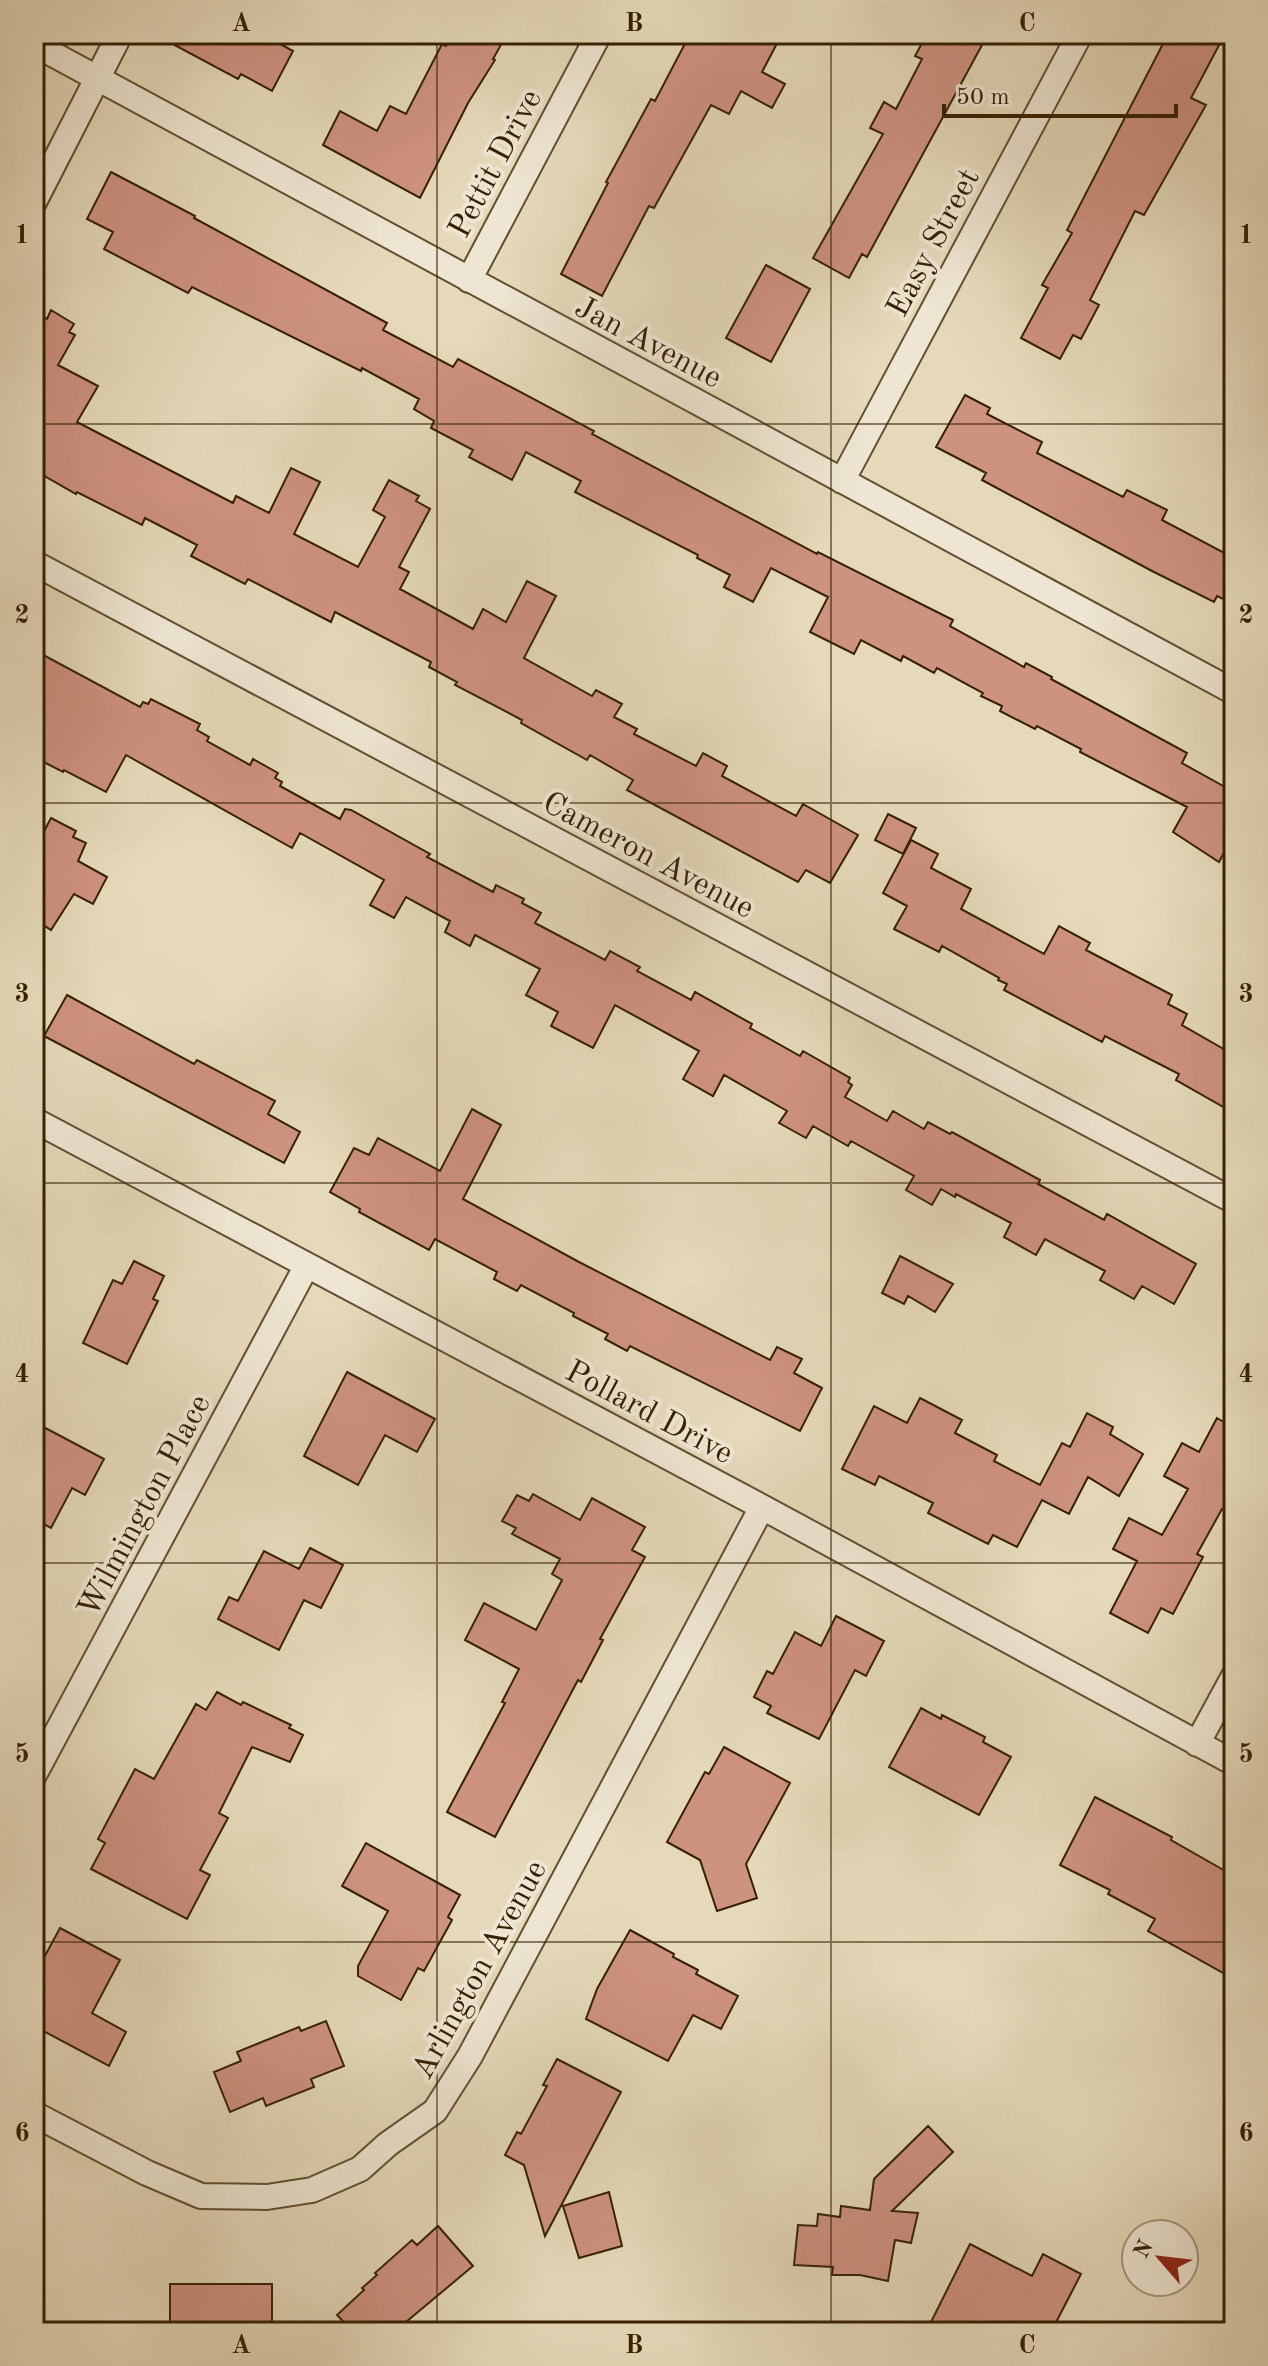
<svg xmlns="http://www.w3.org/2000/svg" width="1268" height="2366" viewBox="0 0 1268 2366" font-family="'Old Standard TT',serif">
  <rect width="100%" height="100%" fill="#e5d9ba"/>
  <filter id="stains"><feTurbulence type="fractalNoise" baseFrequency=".0025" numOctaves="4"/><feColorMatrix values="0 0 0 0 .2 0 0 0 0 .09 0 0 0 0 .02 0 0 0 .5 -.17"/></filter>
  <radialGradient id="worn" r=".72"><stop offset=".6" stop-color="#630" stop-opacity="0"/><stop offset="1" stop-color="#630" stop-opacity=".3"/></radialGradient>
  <!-- building -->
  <path fill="#ce9280" stroke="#352102" stroke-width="2" d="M154,34h108l31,17 -21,40 -31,-17 -3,5z
    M452,34h55l-14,25 2,1 -27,43 -48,95 -97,-53 17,-34 37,20 13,-25 16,8 36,-70 4,2z
    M690,34h92l-20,38 23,12 -13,24 -31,-17 -12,23 -18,-9 -57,103 -5,-2 -47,90 -41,-22 47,-91 -2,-1 45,-83 4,2z
    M927,34h61l-121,223 -5,-3 -13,24 -36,-20 70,-124 -13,-6 14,-26 12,7 26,-50 -7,-3z
    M1168,34h57l-34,64 15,7 -62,110 -9,-4 -45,89 9,5 -18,34 -8,-4 -13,24 -39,-21 27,-50 -6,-3 30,-52 -5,-3z
    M111,172l84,44 -1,2 193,105 -4,7 70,37 5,-8 136,72 -2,3 225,120 1,-2 135,68 -3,6 74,41 2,-4 26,14 -1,2 136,74 -5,10 52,29v42l-15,28 -46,-30 14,-25 -107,-55 1,-3 -44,-23 -2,3 -35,-18 2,-5 -21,-10 2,-3 -46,-25 -3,5 -31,-17 -2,5 -40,-21 -7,14 -44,-22 18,-35 -57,-29 -18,34 -29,-15 6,-12 -33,-17 1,-3 -123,-63 6,-11 -55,-29 -14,28 -43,-23 4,-7 -42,-22 3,-7 -20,-12 5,-10 -57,-31 -1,3 -169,-84 -4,6 -84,-44 9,-17 -26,-13z
    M766,265l44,24 -39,73 -45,-24z
    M51,310l23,14 -5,8 6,3 -17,30 40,21 -21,36 156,81 3,-7 33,17 22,-45 29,14 -26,52 64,33 27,-50 -12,-7 16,-30 30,16 -3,5 14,8 -31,58 10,5 -9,17 73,40 10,-20 23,13 21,-41 29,15 -32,62 68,38 4,-6 26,14 -8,13 23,12 -3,5 62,32 7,-13 24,13 -5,10 74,40 7,-12 55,31 -28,48 -24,-13 -8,12 -171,-92 6,-10 -43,-25 -3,5 -66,-37 1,-3 -67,-35 2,-3 -28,-15 2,-5 -96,-50 -4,10 -83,-43 -3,5 -54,-28 6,-11 -52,-27 -3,7 -65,-33 -1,2 -42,-24v-140l8,-14 5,3z
    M965,395l25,13 -3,6 55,28 -5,11 86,44 4,-7 40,20 -5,10 72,38v46l-17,-8 -3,6 -62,-31 -170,-91 4,-7 -50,-26z
    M34,650l106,57 3,-5 5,2 3,-5 49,25 -3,6 12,7 -2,4 43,24 3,-6 25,14 -3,5 7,4 -2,4 60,33 5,-10 6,1 79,44 -3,3 66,35 3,-7 28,14 -2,4 19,10 -6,10 70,37 5,-9 30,16 -3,4 54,29 4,-8 57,32 -2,4 50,28 3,-5 47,27 -2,4 4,3 -7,12 42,24 6,-10 31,18 4,-7 22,12 2,-2 88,48 -2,4 66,36 3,-6 89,50 -22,40 -32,-18 -8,13 -34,-19 5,-9 -60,-32 -9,16 -32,-18 7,-14 -55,-29 -1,3 -14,-8 -9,16 -26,-15 8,-14 -63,-35 -3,5 -35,-20 -7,12 -27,-15 8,-12 -63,-36 -11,21 -30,-17 16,-28 -84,-46 -22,43 -42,-22 7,-14 -32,-17 14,-26 -65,-34 -5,11 -25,-14 5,-11 -44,-24 -12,21 -24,-13 14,-25 -84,-47 -8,15 -166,-93 -20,37 -42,-22 -1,2 -29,-15z
    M888,814l28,14 -13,26 -28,-14z
    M51,818l25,13 -3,6 13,6 -8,18 29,16 -14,27 -19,-10 -23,36 -17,-11v-69z
    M911,840l27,14 -7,14 40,21 -10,20 83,45 15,-28 31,17 -4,7 86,45 -4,9 19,10 -5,11 52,30v58l-58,-33 3,-6 -74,-38 -3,6 -51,-27 -47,-25 3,-6 -9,-4 1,-2 -57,-32 -3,6 -45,-23 13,-23 -24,-13z
    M67,995l127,69 3,-4 78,41 -7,13 32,18 -16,31 -240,-127z
    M472,1109l29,16 -38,74 116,63 191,98 7,-13 25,12 -8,14 28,15 -22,43 -170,-85 -3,5 -22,-12 3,-5 -35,-18 1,-3 -53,-28 -4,6 -23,-12 3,-7 -62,-33 -6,11 -70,-38 1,-3 -30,-17 24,-44 15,7 9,-17 62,33z
    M900,1256l53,28 -18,28 -27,-16 -4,8 -22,-11z
    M134,1261l30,15 -11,23 5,2 -31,63 -44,-21 30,-63 9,4z
    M347,1372l88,47 -18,33 -32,-17 -27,50 -54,-29z
    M920,1398l42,22 -7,13 42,22 -3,6 46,24 22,-42 8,4 17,-34 26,14 -3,7 33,20 -24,42 -31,-19 -19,37 -27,-14 -25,47 -24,-12 -5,9 -60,-31 5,-10 -54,-27 -4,9 -33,-16 32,-63 33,17z
    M1217,1418l17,10v69l-8,14 -4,-2 -25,45 6,3 -30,57 -12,-6 -13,25 -38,-20 27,-52 -24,-12 16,-31 33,17 26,-46 -24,-13 18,-33 17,9z
    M34,1422l70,37 -19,36 -13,-7 -21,40 -17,-9z
    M533,1494l47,26 12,-22 53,29 -13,23 13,7 -45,82 3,1 -22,42 -3,-2 -83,157 -48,-25 58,-109 -3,-1 17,-33 -54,-29 19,-37 52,27 26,-50 -10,-6 8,-15 -48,-25 4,-6 -14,-7 15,-26 12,6z
    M310,1548l33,17 -22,43 -17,-8 -25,50 -61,-31 11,-22 9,4 26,-50 35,18z
    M836,1616l48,25 -18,35 -11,-6 -36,69 -52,-26 4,-7 -17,-9 13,-26 6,3 22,-42 26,14z
    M217,1692l24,13 2,-3 48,23 -2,3 14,7 -13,27 -38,-15 -33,66 9,5 -28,52 10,5 -23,44 -96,-50 14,-26 -7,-4 37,-70 19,10 42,-75 10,6z
    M921,1708l20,11 1,-4 43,22 -2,5 28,15 -32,58 -90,-48z
    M724,1747l66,36 -44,81 11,34 -40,13 -17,-51 -33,-18 38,-70 4,2z
    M1095,1797l77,40 -1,3 63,36v103l-86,-48 7,-12 -47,-25 2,-4 -50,-25z
    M366,1843l94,52 -12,22 4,3 -28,51 -6,-3 -17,32 -43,-24v-10l30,-55 -46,-25z
    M60,1928l60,32 -28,53 34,19 -17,34 -75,-40v-50z
    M630,1930l44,24 -1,3 25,13 -2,4 42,22 -17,33 -28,-14 -25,46 -82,-42 11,-30z
    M326,2021l18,45 -33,13 3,8 -48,19 -3,-8 -33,14 -16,-40 27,-11 -4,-9 62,-25 2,4z
    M557,2059l64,33 -76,144 -21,-71 -19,-10 12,-23 4,2 26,-48 -4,-1z
    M928,2126l25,26 -61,59 26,2 -7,30 -16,-3 -7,41 -28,-6h-28l1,-8 -39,-2 4,-40 19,1 1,-12 22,3 1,-11 29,4 4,-31z
    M609,2192l13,54 -43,12 -16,-52z
    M438,2226l35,40 -79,66h-41l-16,-17 27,-25 -2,-2 15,-13 -2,-2 37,-33 5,5z
    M970,2244l62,32 11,-22 38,20 -30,58h-125z
    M170,2284h102v48h-102z"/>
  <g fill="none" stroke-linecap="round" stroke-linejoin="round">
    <!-- minor casing -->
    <g stroke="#614f30" stroke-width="28">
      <path id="minor" d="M34,44l1200,648
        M34,202l86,-168
        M469,280l130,-246
        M842,481l238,-447
        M34,563l1200,638
        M34,1120l728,387 472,256
        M1197,1744l37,-68
        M34,1775l273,-510
        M34,2114l113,59 54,23 66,1 45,-7 48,-21 28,-25 47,-33 35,-55 292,-549"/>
    </g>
    <!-- minor -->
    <use href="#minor" stroke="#eee6d2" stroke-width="24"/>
  </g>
  <!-- grid -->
  <path fill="none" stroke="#352102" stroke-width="2" stroke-opacity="0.55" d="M437,34v2298M831,34v2298M34,424h1200M34,803h1200M34,1183h1200M34,1563h1200M34,1942h1200"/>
  <g text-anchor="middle" stroke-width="8" stroke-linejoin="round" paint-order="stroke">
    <!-- street labels -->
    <g font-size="32" fill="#352102" stroke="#eee6d2">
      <text transform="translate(494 163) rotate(-62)" y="11">Pettit Drive</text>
      <text transform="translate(932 242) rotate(-62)" y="11">Easy Street</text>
      <text transform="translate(649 341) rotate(28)" y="11">Jan Avenue</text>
      <text transform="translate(649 854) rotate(28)" y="11">Cameron Avenue</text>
      <text transform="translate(650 1411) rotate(28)" y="11">Pollard Drive</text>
      <text transform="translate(143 1505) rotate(-62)" y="11">Wilmington Place</text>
      <text transform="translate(478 1969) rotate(-61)" y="11">Arlington Avenue</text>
    </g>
  </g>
  <!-- margin -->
  <rect width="1268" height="2366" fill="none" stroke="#e5d9ba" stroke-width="88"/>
  <!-- north arrow -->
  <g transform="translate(1160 2258) rotate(298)"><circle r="38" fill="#eee6d2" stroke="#a4977f" stroke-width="2"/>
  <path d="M0-6L14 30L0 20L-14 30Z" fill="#8f2418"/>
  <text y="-12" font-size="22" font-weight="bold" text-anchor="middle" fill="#352102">N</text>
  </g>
  <!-- scale -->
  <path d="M944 104v12h232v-12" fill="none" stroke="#352102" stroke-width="4"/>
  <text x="956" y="104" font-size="24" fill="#352102" stroke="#eee6d2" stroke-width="6" paint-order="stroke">50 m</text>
  <rect x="44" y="44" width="1180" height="2278" fill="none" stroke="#352102" stroke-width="3"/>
  <g font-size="26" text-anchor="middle" font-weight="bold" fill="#352102">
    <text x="241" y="31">A</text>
    <text x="634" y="31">B</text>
    <text x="1027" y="31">C</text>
    <text x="22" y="243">1</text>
    <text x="1246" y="243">1</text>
    <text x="22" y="623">2</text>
    <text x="1246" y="623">2</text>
    <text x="22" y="1002">3</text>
    <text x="1246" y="1002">3</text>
    <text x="22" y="1382">4</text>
    <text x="1246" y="1382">4</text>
    <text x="22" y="1762">5</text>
    <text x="1246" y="1762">5</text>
    <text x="22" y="2141">6</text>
    <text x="1246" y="2141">6</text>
    <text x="241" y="2353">A</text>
    <text x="634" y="2353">B</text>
    <text x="1027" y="2353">C</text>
  </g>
  <rect width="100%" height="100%" filter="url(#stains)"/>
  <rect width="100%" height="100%" fill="url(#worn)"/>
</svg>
